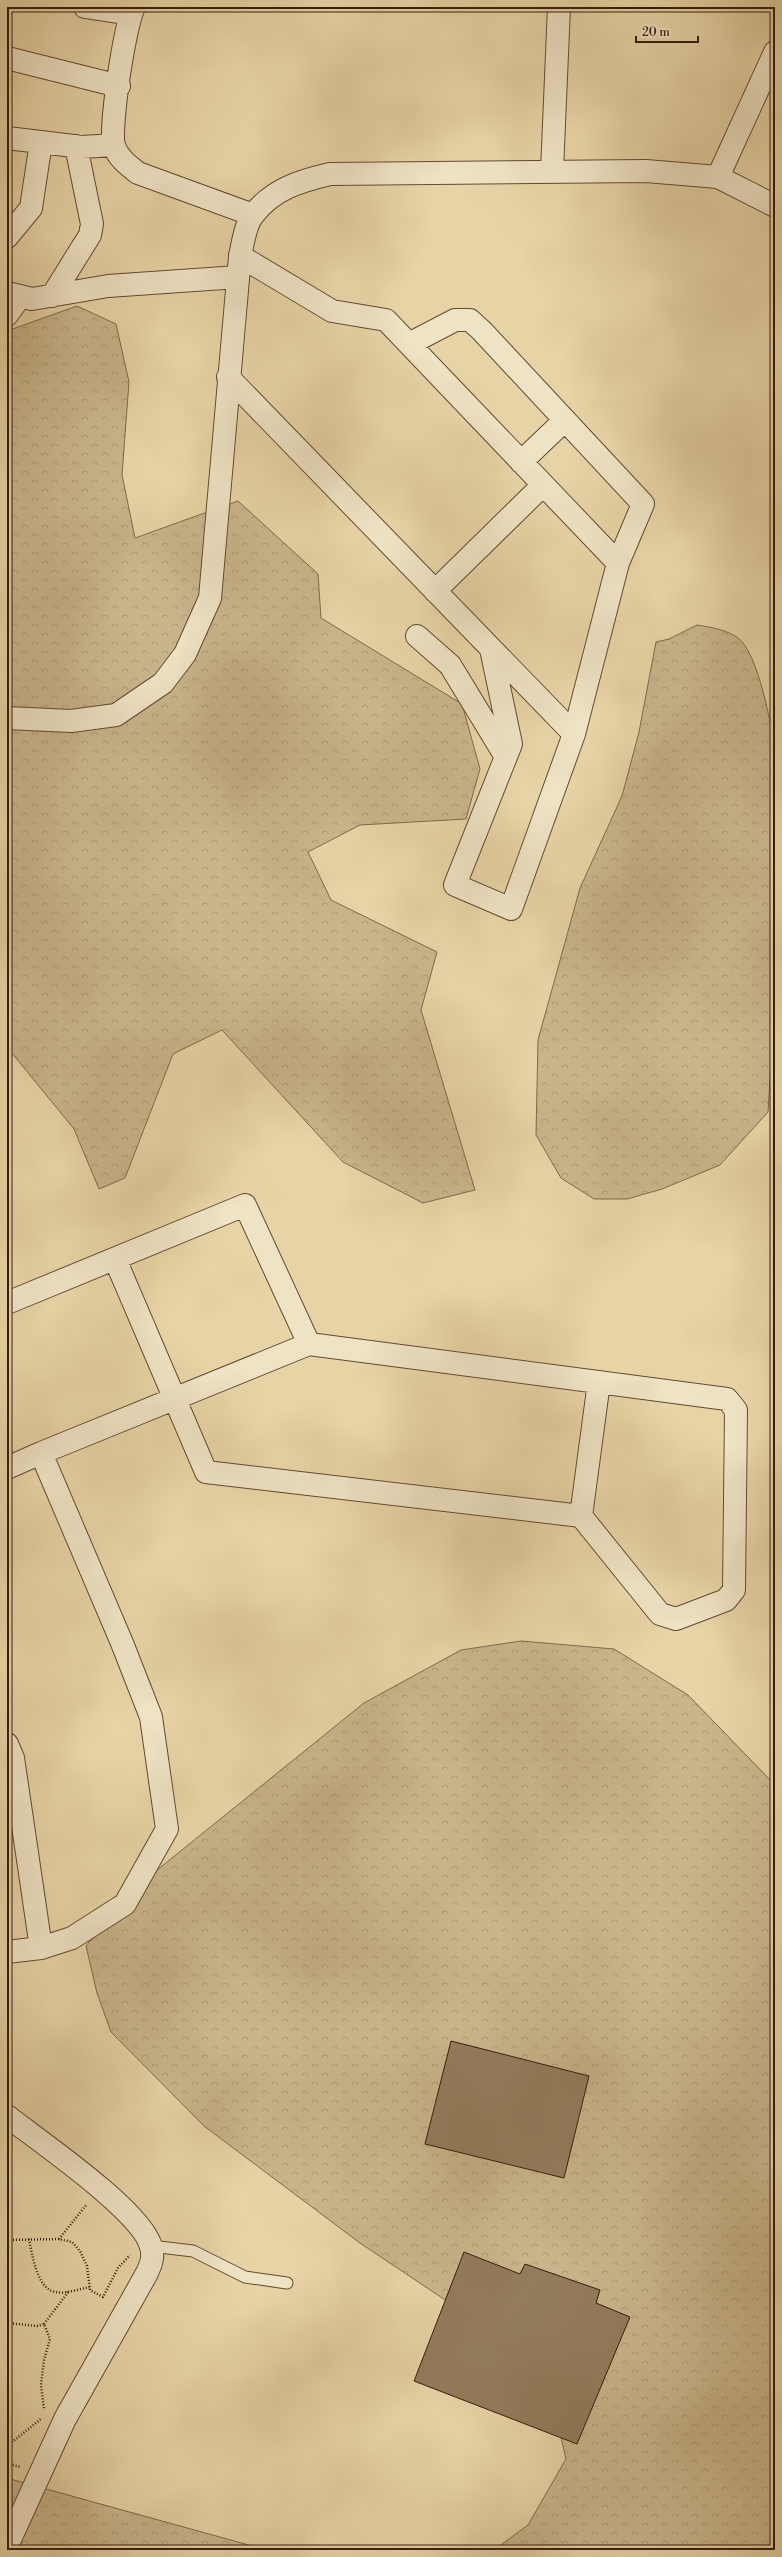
<svg xmlns="http://www.w3.org/2000/svg" width="782" height="2557" viewBox="0 0 782 2557" font-family="'Libre Bodoni',serif">
  <defs>
    <pattern id="forest-crowns" width="20" height="18" patternUnits="userSpaceOnUse"><rect width="20" height="18" fill="#c9b58c"/><path d="M2 6a3 3 0 1 1 6 0M12 15a3 3 0 1 1 6 0" fill="none" stroke="#ad9b77"/></pattern>
  </defs>
  <rect width="100%" height="100%" fill="#e7d4a6"/>
  <filter id="stains"><feTurbulence type="fractalNoise" baseFrequency=".005" numOctaves="4"/><feColorMatrix values="0 0 0 0 .2 0 0 0 0 .09 0 0 0 0 .02 0 0 0 .5 -.17"/></filter>
  <radialGradient id="worn" r=".72"><stop offset=".6" stop-color="#630" stop-opacity="0"/><stop offset="1" stop-color="#630" stop-opacity=".3"/></radialGradient>
  <!-- forest -->
  <path fill="url(#forest-crowns)" stroke="#80684c" d="M77,306l39,18 13,58 -7,93 13,63 103,-37 80,73 3,44 141,86 18,65 -14,50 -106,6 -52,27 23,48 106,52 -16,58 54,180 -52,13 -80,-41 -121,-132 -49,24 -48,124 -26,11 -25,-60 -67,-82v-716z
    M697,625c14,2 30,5 41,13 20,14 35,92 37,117v289l-4,20 -3,48 -48,53 -58,24 -35,10h-33l-33,-21 -25,-43 2,-95 42,-152 42,-92 17,-64 17,-90 13,-3z
    M521,1641l93,8 74,46 87,90v765h-281l34,-25 38,-66 -14,-61 -59,-66 -133,-89 -156,-117 -93,-94 -14,-39 -11,-47 39,-50 239,-193 97,-53z
    M7,2478l21,6 239,66h-260z"/>
  <!-- building -->
  <path fill="#937c5c" stroke="#371c0b" d="M451,2041l138,35 -25,102 -139,-34z
    M464,2252l56,22 5,-10 75,26 -4,13 34,14 -53,127 -163,-63z"/>
  <g fill="none" stroke-linecap="round" stroke-linejoin="round">
    <!-- service casing -->
    <g stroke="#634a32" stroke-width="13">
      <path id="service" d="M151,2246l42,5 52,26 42,6"/>
    </g>
    <!-- minor casing -->
    <g stroke="#634a32" stroke-width="24">
      <path id="minor" d="M85,7l46,7
        M134,7c-9,17 -25,121 -20,139 4,12 15,20 24,27l115,42
        M7,58l112,28
        M7,138l75,9 32,-2
        M552,171l7,-164
        M718,177l57,-125
        M7,237l24,-29 10,-66
        M7,293l25,6 76,-13 130,-9
        M52,296l38,-61 2,-11 -16,-78
        M7,315l13,-18
        M409,344l46,-24h15l12,11 161,173 -25,59
        M228,377l346,357 44,-171 -232,-243 -54,-9 -92,-55
        M521,462l44,-42
        M435,591l108,-106
        M417,636l33,29 56,92
        M491,649l20,95 -56,141 56,24 63,-175
        M115,1259l91,213 375,44 79,98 16,5 50,-19 8,-10 2,-180 -9,-11 -418,-55
        M7,1303l238,-98 64,139 -268,109
        M7,1468l34,-15 81,190 29,74 16,112 -42,75 -53,34 -31,10
        M581,1516l18,-134
        M7,1744l6,14 28,190 -34,4
        M7,2116c32,25 136,96 144,131 3,10 0,17 -4,26l-82,146 -58,127"/>
    </g>
    <!-- tertiary casing -->
    <g stroke="#634a32" stroke-width="24">
      <path id="tertiary" d="M7,718l64,3 45,-6 47,-32 22,-29 25,-56 30,-342c3,-13 5,-31 13,-41 20,-26 47,-34 77,-41l316,-3 72,6 57,29"/>
    </g>
    <!-- path -->
    <path stroke="#371c0b" stroke-width="2.5" stroke-dasharray="1 2" stroke-linecap="butt" d="M29,2239c3,15 8,51 27,53 10,2 23,-3 34,-5
      M59,2239l28,-35
      M7,2240l52,-1 13,3 8,9 7,15 3,24 13,7 15,-29 12,-13
      M7,2323l30,3 7,-2 6,15 -6,21 -3,25 3,24
      M44,2324l25,-33
      M7,2446l34,-27
      M7,2463l13,4"/>
    <!-- service -->
    <use href="#service" stroke="#efe3c5" stroke-width="11"/>
    <!-- minor -->
    <use href="#minor" stroke="#efe3c5" stroke-width="22"/>
    <!-- tertiary -->
    <use href="#tertiary" stroke="#efe3c5" stroke-width="22"/>
  </g>
  <!-- margin -->
  <rect width="782" height="2557" fill="none" stroke="#e7d4a6" stroke-width="24"/>
  <rect x="8" y="8" width="766" height="2541" fill="none" stroke="#371c0b" stroke-width="2"/>
  <rect x="12" y="12" width="758" height="2533" fill="none" stroke="#371c0b"/>
  <!-- scale -->
  <path d="M636 36v6h62v-6" fill="none" stroke="#371c0b" stroke-width="2"/>
  <text x="642" y="36" font-size="12" fill="#371c0b" stroke="#efe3c5" stroke-width="3" paint-order="stroke">20 m</text>
  <rect width="100%" height="100%" filter="url(#stains)"/>
  <rect width="100%" height="100%" fill="url(#worn)"/>
</svg>
